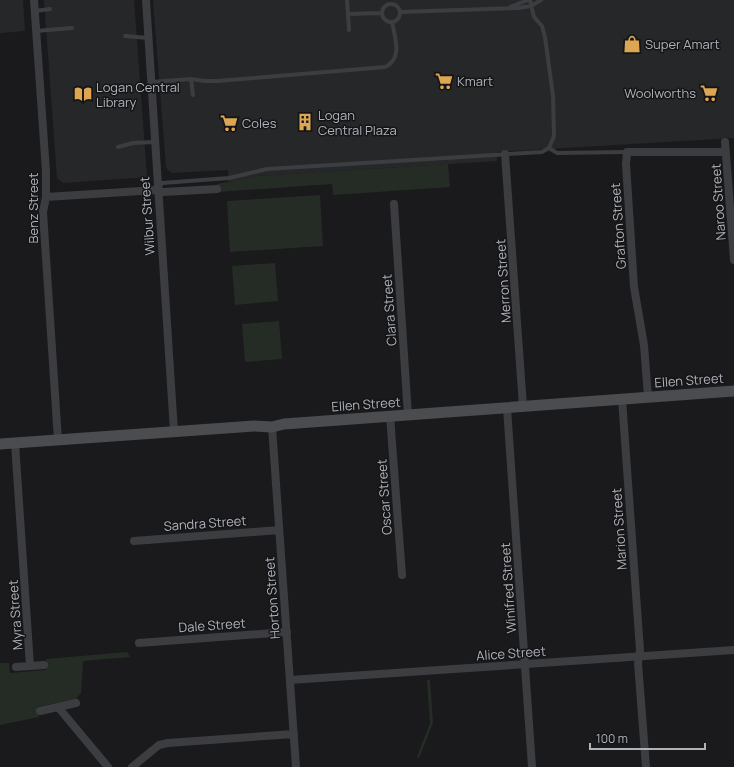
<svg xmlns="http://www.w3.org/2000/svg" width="734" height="767" viewBox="0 0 734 767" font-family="Manrope,sans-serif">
  <rect width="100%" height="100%" fill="#1a1a1c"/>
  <!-- built -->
  <path fill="#262729" d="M0,0h23l2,31 -25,2z
    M44,0h90l13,177 -84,6 -6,-5z
    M153,0h581v138l-237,14v9l-239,15 -30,6v-12l-56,3 -6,-5z"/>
  <!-- green -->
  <path fill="#252c25" d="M448,164l2,23 -117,8 -1,-11 -114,8 -1,-8 41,-8z
    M320,195l3,51 -93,6 -3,-51z
    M275,263l3,38 -43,4 -3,-39z
    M279,321l3,38 -37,3 -3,-38z
    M127,652l3,5 -47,4 -2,32 -5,6 -39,8 2,10 -39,8v-62h9l1,10 36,-3v-11z
    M427,680h3l3,43 -14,35 -2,-1 13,-34z"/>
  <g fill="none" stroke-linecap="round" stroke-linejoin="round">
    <!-- lane -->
    <path stroke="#3c3d41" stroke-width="4" d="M347,0l1,14 33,-1
      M382 13a9 9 0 1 1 18 0a9 9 0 1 1-18 0Z
      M510,7l18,-7
      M35,11l15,-2
      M400,12l118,-4 13,-2 10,-6
      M348,14l1,16
      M36,31l36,-3
      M125,36l23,2
      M191,79l2,16
      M152,82l39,-3 14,2h13l167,-14c18,-8 10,-29 7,-45
      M118,147l15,-4 22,-1
      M549,148l8,5 70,-1
      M159,188l3,-5 67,-5 38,-9 275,-17 7,-4 5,-12 -1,-40 -8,-59 -3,-11 -8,-9 -4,-17"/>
    <!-- street -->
    <path stroke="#3c3d41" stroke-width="8" d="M34,0l12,171v26l-3,15 15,228
      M146,0l28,431
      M725,142l9,118
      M505,154l18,252
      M46,197l111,-7 6,2 54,-3
      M394,204l14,211
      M648,397l-4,-52 -10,-58 -8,-123 1,-12h99
      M622,399l18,251 -2,13 8,104
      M507,408l25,359
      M390,416l12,159
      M272,427l24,340
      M15,443l15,223
      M134,541l145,-11
      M139,643l148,-11
      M16,667l28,-2
      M290,680l444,-30
      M58,707l50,60
      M40,711l36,-8
      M132,767l27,-22 9,-2 126,-9"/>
    <!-- secondary -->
    <path stroke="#4a4c50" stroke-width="11" d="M0,444l254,-18 18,1 12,-3 450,-33"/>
  </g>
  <!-- icons -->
  <defs>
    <g id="shop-bare" transform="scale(1.38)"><path d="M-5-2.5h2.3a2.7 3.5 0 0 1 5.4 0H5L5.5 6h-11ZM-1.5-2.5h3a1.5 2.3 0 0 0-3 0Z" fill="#dca653" stroke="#151517" stroke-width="2.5" paint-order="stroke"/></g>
    <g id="supermarket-bare" transform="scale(1.38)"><path d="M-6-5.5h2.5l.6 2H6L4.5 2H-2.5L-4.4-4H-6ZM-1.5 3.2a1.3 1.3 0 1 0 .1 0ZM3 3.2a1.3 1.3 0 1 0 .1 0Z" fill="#dca653" stroke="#151517" stroke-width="2.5" paint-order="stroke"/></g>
    <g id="library-bare" transform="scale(1.38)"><path d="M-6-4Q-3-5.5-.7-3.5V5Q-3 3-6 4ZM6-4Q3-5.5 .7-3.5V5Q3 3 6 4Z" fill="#dca653" stroke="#151517" stroke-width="2.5" paint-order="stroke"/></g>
    <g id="building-bare" transform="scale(1.38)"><path d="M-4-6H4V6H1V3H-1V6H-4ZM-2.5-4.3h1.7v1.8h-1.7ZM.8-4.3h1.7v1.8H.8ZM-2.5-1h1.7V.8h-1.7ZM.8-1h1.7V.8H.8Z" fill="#dca653" stroke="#151517" stroke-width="2.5" paint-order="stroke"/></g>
  </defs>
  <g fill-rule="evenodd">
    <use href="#shop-bare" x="632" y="44"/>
    <use href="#supermarket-bare" x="444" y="81"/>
    <use href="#supermarket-bare" x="709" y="93"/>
    <use href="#library-bare" x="83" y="94"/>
    <use href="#building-bare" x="305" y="122"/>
    <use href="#supermarket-bare" x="229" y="123"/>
  </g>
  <g text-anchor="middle" stroke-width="3" stroke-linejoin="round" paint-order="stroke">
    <!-- poi labels -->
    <g font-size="13" fill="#afb3ba" stroke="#151517" text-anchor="start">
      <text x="645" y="49">Super Amart</text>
      <text x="457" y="86">Kmart</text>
      <text x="96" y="92">Logan Central<tspan x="96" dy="15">Library</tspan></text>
      <text x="696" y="98" text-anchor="end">Woolworths</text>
      <text x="318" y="120">Logan<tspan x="318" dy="15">Central Plaza</tspan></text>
      <text x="242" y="128">Coles</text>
    </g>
    <!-- street labels -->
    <g font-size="13" fill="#afb3ba" stroke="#151517">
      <text transform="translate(718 202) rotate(-94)" y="5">Naroo Street</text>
      <text transform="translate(33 208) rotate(-90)" y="5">Benz Street</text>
      <text transform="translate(147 216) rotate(-94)" y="5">Wilbur Street</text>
      <text transform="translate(618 226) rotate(-94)" y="5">Grafton Street</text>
      <text transform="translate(503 281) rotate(-94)" y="5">Merron Street</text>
      <text transform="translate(389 310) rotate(-94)" y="5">Clara Street</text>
      <text transform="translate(689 380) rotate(-4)" y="5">Ellen Street</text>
      <text transform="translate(366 404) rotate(-4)" y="5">Ellen Street</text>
      <text transform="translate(384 497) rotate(-94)" y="5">Oscar Street</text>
      <text transform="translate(205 523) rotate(-4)" y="5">Sandra Street</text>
      <text transform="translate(619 529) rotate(-94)" y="5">Marion Street</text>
      <text transform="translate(508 588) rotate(-94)" y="5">Winifred Street</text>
      <text transform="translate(272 598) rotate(-94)" y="5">Horton Street</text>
      <text transform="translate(15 615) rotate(-94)" y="5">Myra Street</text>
      <text transform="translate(212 625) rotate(-4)" y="5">Dale Street</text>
      <text transform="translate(511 653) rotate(-4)" y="5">Alice Street</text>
    </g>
  </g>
  <!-- scale -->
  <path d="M590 743v6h115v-6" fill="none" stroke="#afb3ba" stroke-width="2"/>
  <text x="596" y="743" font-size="12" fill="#afb3ba" stroke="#151517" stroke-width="3" paint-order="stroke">100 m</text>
</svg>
